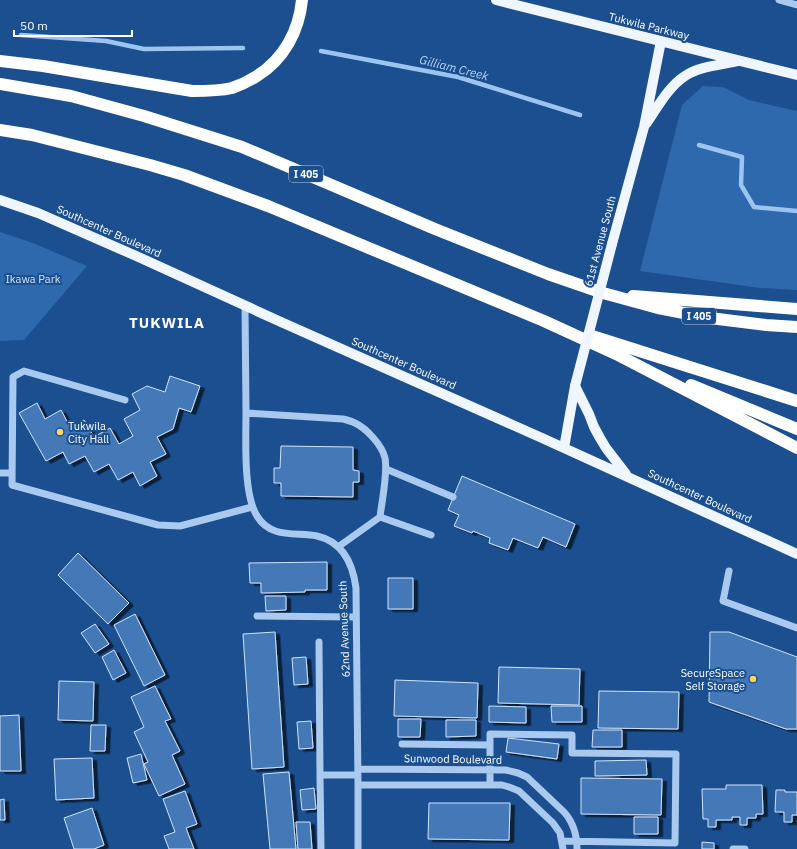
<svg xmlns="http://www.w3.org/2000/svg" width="797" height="849" viewBox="0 0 797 849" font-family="'IBM Plex Sans',sans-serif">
  <defs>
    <filter id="shadow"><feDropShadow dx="4.5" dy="2.5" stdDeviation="0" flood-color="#0009"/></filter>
  </defs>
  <rect width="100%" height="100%" fill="#1b4f8f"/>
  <!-- green -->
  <path fill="#2e69ad" d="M703,86l20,1 26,13 48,11v179l-37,-2 -120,-17 42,-166z
    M0,232l33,11 54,23 -63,74 -24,1z"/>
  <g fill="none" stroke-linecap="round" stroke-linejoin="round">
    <!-- stream -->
    <path stroke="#9cc4f0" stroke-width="4.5" d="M21,35l85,6 38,8 99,-1
      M321,51l137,26 122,38
      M699,145l43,12 -1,28 13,22 43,4"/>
  </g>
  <!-- building -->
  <path fill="#4478b7" stroke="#cfe3fa" filter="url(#shadow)" d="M170,376l30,10 -9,26 -12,-4 -6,21 -16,8 9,17 -16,8 7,14 -17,10 -7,-14 -15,8 -9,-16 -15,8 -9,-16 -16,8 -6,-12 -17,9 -27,-48 18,-10 8,16 16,-9 9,17 14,-7 10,17 16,-9 9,16 14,-8 -9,-17 16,-9 -8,-16 15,-8 18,6z
    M281,446l72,1v23l6,1v11h-6v15l-72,-1v-13h-7v-15h6z
    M462,476l113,48 -9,23 -23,-10 -5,11 -25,-10 -5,12 -19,-7 1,-5 -17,-7 -1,2 -18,-7 5,-11 -11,-5z
    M78,553l51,50 -21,21 -50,-49z
    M327,562v28h-22v2l-44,1v-10h-11l-1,-20z
    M388,578h25v31h-25z
    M265,596h21v14l-20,1z
    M135,614l30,61 -21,11 -30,-61z
    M95,624l14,20 -14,9 -14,-20z
    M275,632l9,135 -32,2 -9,-135z
    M710,632h19l68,25v72h-11l-77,-27z
    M114,650l12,23 -13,7 -11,-23z
    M306,657l2,27 -14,1 -2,-27z
    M499,667l81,2 -1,36 -81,-2z
    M395,680l83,3 -1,35 -83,-2z
    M59,681l35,1 -1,39 -35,-1z
    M155,686l16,33 -6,2 15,30 -8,4 13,29 -26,12 -15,-32 4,-2 -14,-30 10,-5 -13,-30z
    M599,691l80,1 -1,37 -80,-1z
    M489,706l37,1v16l-37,-1z
    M551,706h31v16h-30z
    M19,715l2,56h-21v-55z
    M398,719h23l-1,18h-22z
    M446,720h30v16l-30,1z
    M311,721l2,27 -14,1 -2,-27z
    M91,725h15l-1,26h-15z
    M593,730h29v17h-30z
    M508,738l51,6 -2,15 -51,-7z
    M141,754l6,26 -14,3 -6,-25z
    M92,758l2,40 -38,2 -2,-41z
    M646,760l1,15 -52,1v-15z
    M289,772l7,77h-26l-7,-75z
    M581,778l81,1 -1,36 -80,-1z
    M726,785h36l1,29h-7v4h-9v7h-7v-8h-8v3h-16v7h-8v-8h-5l-1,-30h24z
    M314,788l2,21 -14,1 -2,-20z
    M776,790h9v2h12v23h-5v7h-8v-10h-9z
    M185,791l12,33 -11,4 8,21h-25l-5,-13 11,-4 -12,-33z
    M4,799l1,21h-5v-20z
    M429,803h81l-1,37 -81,-1z
    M92,808l12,37 -10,4h-20l-10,-31z
    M634,817h24v17h-24z
    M296,822h14l2,27h-14z
    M702,842l12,1v6h-12z"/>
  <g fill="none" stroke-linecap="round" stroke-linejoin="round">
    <!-- minor -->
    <path stroke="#a9c9ee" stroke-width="7" d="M779,0l18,5
      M245,306c0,35 1,71 1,106 0,27 -3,82 11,104 14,23 39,16 60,20 27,6 36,29 39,52l2,197v64
      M125,400l-101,-29 -11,6 -1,108 146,40 22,1 72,-19
      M246,413l97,6c4,1 8,2 12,4 11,5 27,22 30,35 3,15 -3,42 -5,59l-42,30
      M386,469l67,28
      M0,473h12
      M380,517l51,18
      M729,571l-6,30 74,27
      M257,616l99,1
      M319,642l1,133
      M402,744l88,1
      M358,769l148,1 12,3 9,4 37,35c9,10 13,23 13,37
      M358,785h144l7,2 10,4 34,32 7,10 3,16
      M490,785v-51l82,1v18l104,1 -1,89 -113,-2
      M321,849l-1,-74h38
      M733,849h12"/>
    <!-- major -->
    <path stroke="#f0f6ff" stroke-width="10" d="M496,0l301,75
      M646,124c11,-16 23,-38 39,-48 14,-10 37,-11 54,-15
      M0,200l38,13 96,42 147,67 261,116 255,116
      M612,244l32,-117 17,-86
      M575,386l14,28 5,13 6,11 6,10 20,26
      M564,448l11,-62"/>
    <!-- highway -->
    <path stroke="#fff" stroke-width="12" d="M0,61l43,5 149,25c14,0 27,0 40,-3 9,-3 17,-7 25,-12 27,-17 42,-45 45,-76
      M0,84l71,12 73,20 98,31 193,82 113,45 55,19 55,15 52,10 56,7 31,2
      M0,130l32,5 118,30 34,10 84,31 276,115 72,33 181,94
      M633,296l164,13
      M589,335l208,66
      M691,385l106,44"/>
    <!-- major-bridge -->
    <path stroke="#f0f6ff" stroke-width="10" d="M575,386l37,-142"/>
  </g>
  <!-- markers -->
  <g fill="#ffd166" stroke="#1b4f8f" stroke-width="1.5">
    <circle cx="60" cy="432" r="4"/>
    <circle cx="753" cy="679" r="4"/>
  </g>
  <g text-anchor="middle" stroke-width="4" stroke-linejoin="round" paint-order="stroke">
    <!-- shield labels -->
    <g fill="#1b4f8f" stroke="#bbcadd" stroke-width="1">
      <rect x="289" y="166" width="34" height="16" rx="3"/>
      <rect x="682" y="308" width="34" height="16" rx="3"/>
    </g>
    <g font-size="10" font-weight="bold" fill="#fff">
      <text x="306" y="178">I 405</text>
      <text x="699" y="320">I 405</text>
    </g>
    <!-- street labels -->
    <g font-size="11" fill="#fff" stroke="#1b4f8f">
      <text transform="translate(649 26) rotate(14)" y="4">Tukwila Parkway</text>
      <text transform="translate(109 231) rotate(24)" y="4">Southcenter Boulevard</text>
      <text transform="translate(600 241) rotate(-75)" y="4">61st Avenue South</text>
      <text transform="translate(404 363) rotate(24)" y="4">Southcenter Boulevard</text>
      <text transform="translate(700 496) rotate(25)" y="4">Southcenter Boulevard</text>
      <text transform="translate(344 629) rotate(-92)" y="4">62nd Avenue South</text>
      <text transform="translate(453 759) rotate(1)" y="4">Sunwood Boulevard</text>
    </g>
    <!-- park labels -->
    <g font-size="11" fill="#cfe3fa" stroke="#1b4f8f">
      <text x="33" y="283">Ikawa Park</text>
    </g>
    <!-- poi labels -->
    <g font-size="11" fill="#fff" stroke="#1b4f8f" text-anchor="start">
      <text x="68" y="430">Tukwila<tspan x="68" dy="13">City Hall</tspan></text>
      <text x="745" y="677" text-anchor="end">SecureSpace<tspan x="745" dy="13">Self Storage</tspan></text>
    </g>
    <!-- water labels -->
    <g font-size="12" font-style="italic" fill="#b5d3f5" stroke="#1b4f8f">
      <text transform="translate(454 68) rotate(14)" y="4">Gilliam Creek</text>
    </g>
    <!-- district labels -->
    <g font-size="15" font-weight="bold" letter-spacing="1" fill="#fff" stroke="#1b4f8f">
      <text x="167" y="328">TUKWILA</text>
    </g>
  </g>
  <!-- scale -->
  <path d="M14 30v6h118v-6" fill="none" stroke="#ffffff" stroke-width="2"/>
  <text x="20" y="30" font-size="12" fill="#ffffff" stroke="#1b4f8f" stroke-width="3" paint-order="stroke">50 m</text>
</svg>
